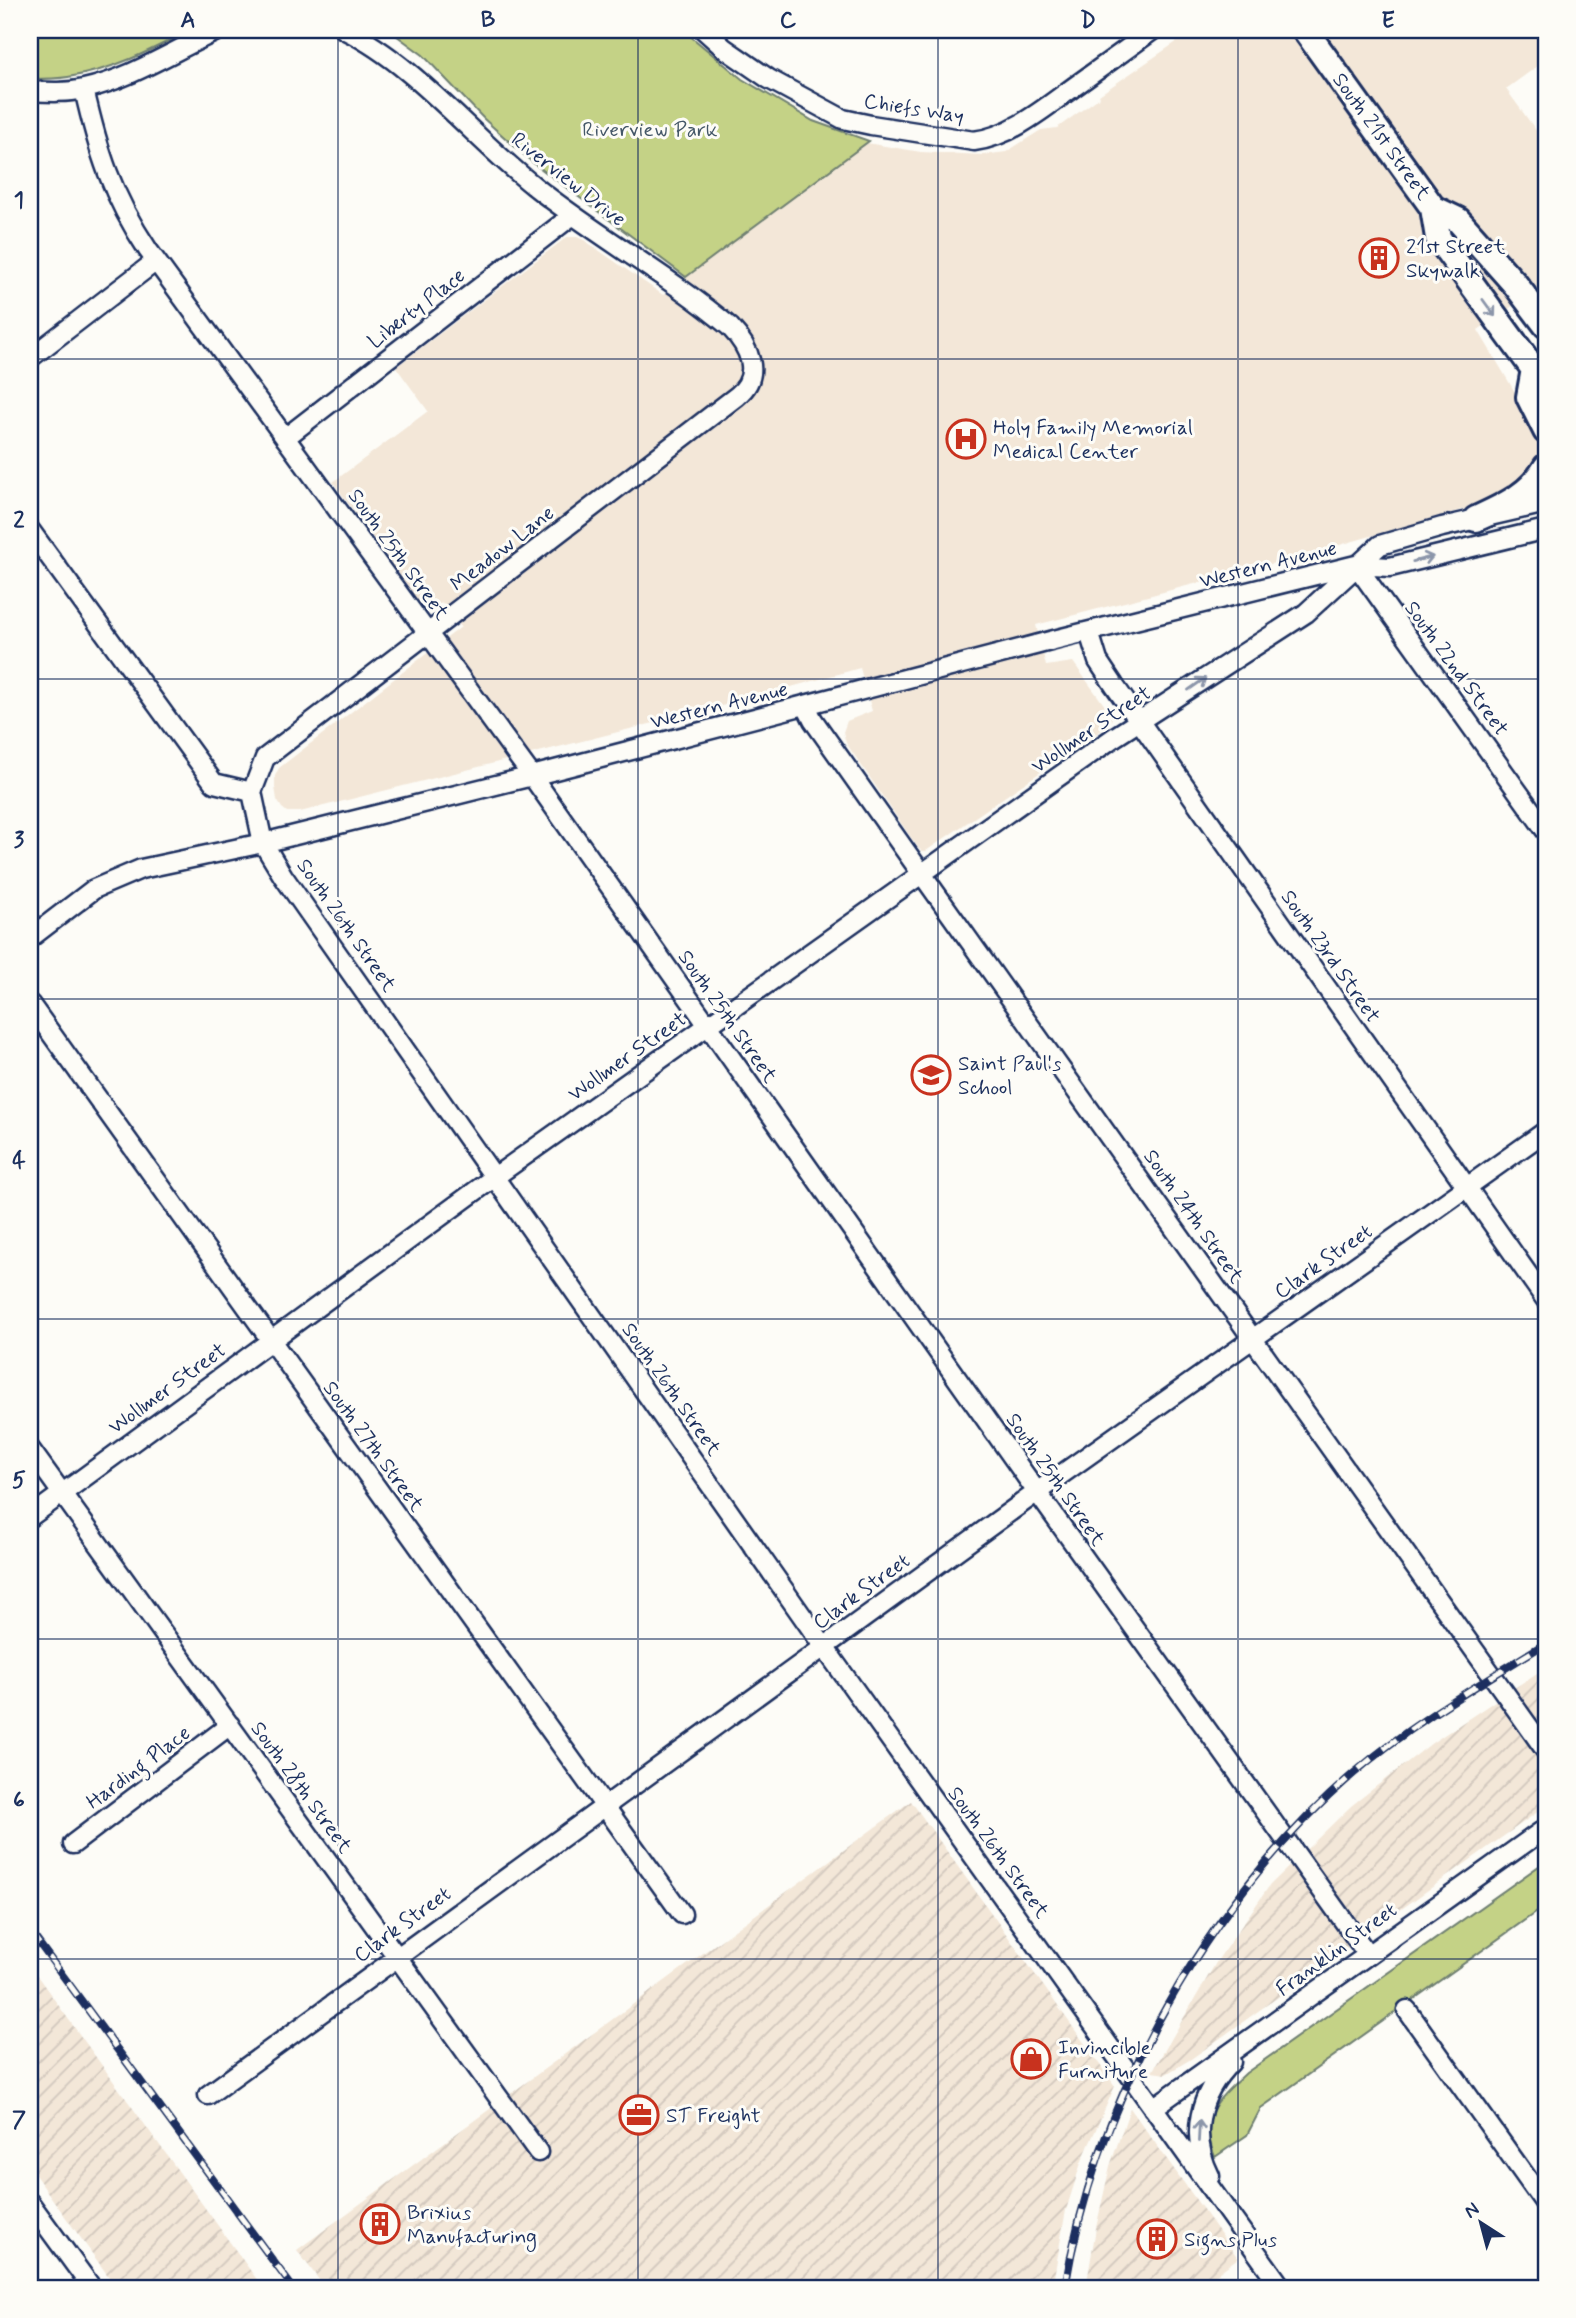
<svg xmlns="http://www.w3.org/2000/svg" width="1576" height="2318" viewBox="0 0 1576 2318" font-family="Mynerve,sans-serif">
  <defs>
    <pattern id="industrial-furrows" width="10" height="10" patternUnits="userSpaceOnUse" patternTransform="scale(1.75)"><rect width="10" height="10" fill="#f3e7d8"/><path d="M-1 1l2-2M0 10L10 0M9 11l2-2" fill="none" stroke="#d0c6bc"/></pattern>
  </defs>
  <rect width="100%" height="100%" fill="#fdfcf7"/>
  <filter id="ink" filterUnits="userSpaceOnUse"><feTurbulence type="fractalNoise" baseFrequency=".0143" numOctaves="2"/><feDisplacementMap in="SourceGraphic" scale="14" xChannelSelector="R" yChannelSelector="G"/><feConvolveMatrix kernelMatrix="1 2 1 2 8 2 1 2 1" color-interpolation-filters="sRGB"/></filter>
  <g filter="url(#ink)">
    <!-- built -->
    <path fill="#f3e7d8" d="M1194,30h352v30l-40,29 40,55v139l-68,47 59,99 4,12 -3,24 -35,33 -205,59 -262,68 10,41 27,-4 35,48 4,6 -1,5 -5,6 -180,124h-5l-9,-12 -66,-96 -3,-11 4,-11 25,-10 -12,-43 -127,35 -433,109h-13l-5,-4 -5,-8 -2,-13v-11l4,-8 182,-141 -18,-24 -15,4 -9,-5 -86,-120 95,-71 -32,-44 171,-130h10l7,3 79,55 204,-152 54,9 62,3 23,-3 35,-22 16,-2 43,-31 -1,-2z"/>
    <!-- industrial -->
    <path fill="url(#industrial-furrows)" d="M1546,1667v139l-355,253 -25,15 -14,-2 65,-111 53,-76 81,-79 81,-63z
      M911,1801l204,285 -34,77 -15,47 -14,78h-727l-28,-38z
      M30,1966l233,322h-146l-87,-120z
      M1130,2108l108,150 -40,30h-112l10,-60 14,-62z"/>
    <!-- green -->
    <path fill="#c4d286" stroke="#708072" stroke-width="2" d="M30,30h160c-38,20 -79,41 -122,47 -12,2 -26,2 -38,2z
      M389,30h294l59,49 71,42 56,20 -183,136 -154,-115 -48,-43 -61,-64z
      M1546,1861v44l-285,203 -14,27 -32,22c-17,-42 2,-57 31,-84z"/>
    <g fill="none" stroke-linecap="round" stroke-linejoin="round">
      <!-- street casing -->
      <g stroke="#1b2f5e" stroke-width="23">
        <path id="street" d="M704,30l20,18 45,31 74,40 28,6 103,16c39,-5 73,-35 104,-57 25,-18 50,-36 75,-54
          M84,89c14,62 28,107 64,161l384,526 505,716 331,463
          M30,91c18,1 37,2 54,-2 49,-11 90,-39 135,-59
          M30,358l126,-97
          M285,438l288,-223
          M30,530l184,253 38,9 11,51 20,33 541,771 458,641
          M1356,565l190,266
          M1089,632l9,29 16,24 432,615
          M806,706l7,14 94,133 639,898
          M252,792l13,-34 472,-362c26,-21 12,-49 -7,-69 -62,-52 -133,-91 -196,-141 -61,-48 -119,-122 -189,-156
          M30,938l64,-49 47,-20 122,-26 269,-67 526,-137 298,-74 34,2 156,-38
          M30,1004l652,910
          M30,1449l508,703
          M30,1517l466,-341 617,-438 193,-125 74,-68 62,-18 104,-24
          M73,1844l157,-119
          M1407,2010l139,195
          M208,2095l847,-616 491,-348
          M1153,2108l393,-280
          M1210,2176c-21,-41 -11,-82 21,-114
          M30,2203l62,85"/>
      </g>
      <!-- secondary casing -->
      <g stroke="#1b2f5e" stroke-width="30">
        <path id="secondary" d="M1305,30l128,178 25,12 57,64 31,41
          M1433,208l5,30 108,148
          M1534,369l-5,28 17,34
          M1476,519c28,-13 54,-24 70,-52"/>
      </g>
      <!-- street -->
      <use href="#street" stroke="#fdfcf7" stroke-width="18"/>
      <!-- secondary -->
      <use href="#secondary" stroke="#fdfcf7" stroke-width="24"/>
      <!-- rail casing -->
      <g stroke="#1b2f5e" stroke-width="8">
        <path id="rail" d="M30,1931l263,357
          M1065,2288c31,-190 143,-388 288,-514 59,-51 127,-90 193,-131"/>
      </g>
      <!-- rail -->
      <use href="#rail" stroke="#fdfcf7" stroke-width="5" stroke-dasharray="16" stroke-linecap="butt"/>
    </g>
    <!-- one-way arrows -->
    <defs><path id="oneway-shaft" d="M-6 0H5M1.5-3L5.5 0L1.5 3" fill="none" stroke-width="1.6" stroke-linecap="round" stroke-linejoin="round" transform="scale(1.75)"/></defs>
    <g stroke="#8c96aa">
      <use href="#oneway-shaft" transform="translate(1489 308) rotate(54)"/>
      <use href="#oneway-shaft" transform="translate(1423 559) rotate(-14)"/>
      <use href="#oneway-shaft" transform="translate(1197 684) rotate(-35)"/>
      <use href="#oneway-shaft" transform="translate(1199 2131) rotate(-87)"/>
    </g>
  </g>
  <!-- grid -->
  <path fill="none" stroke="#1b2f5e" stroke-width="2" stroke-opacity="0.55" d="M338,30v2258M638,30v2258M938,30v2258M1238,30v2258M30,359h1516M30,679h1516M30,999h1516M30,1319h1516M30,1639h1516M30,1959h1516"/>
  <!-- icons -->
  <defs>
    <g id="building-ring" transform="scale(2.0125)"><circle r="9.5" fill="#fdfcf7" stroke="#c8321e" stroke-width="1.5"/><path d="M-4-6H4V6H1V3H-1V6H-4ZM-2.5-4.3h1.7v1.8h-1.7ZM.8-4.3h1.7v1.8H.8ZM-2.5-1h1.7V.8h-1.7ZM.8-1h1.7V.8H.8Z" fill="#c8321e"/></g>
    <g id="hospital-ring" transform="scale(2.0125)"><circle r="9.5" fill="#fdfcf7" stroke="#c8321e" stroke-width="1.5"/><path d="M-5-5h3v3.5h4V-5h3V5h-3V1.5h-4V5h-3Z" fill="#c8321e"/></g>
    <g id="school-ring" transform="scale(2.0125)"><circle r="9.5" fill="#fdfcf7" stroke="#c8321e" stroke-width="1.5"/><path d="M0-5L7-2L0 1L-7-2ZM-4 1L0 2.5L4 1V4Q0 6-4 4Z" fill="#c8321e"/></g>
    <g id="shop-ring" transform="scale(2.0125)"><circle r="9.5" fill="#fdfcf7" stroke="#c8321e" stroke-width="1.5"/><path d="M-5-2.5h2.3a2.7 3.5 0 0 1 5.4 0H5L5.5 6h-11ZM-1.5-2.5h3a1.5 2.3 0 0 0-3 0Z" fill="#c8321e"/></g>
    <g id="office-ring" transform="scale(2.0125)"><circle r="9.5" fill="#fdfcf7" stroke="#c8321e" stroke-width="1.5"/><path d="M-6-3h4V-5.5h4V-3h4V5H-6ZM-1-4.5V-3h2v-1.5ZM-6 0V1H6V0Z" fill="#c8321e"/></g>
  </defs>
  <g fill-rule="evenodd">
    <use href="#building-ring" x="1379" y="258"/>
    <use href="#hospital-ring" x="966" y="439"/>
    <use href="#school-ring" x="931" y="1075"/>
    <use href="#shop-ring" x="1031" y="2059"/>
    <use href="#office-ring" x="639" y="2115"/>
    <use href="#building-ring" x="380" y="2224"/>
    <use href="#building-ring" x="1157" y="2239"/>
  </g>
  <g text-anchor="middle" stroke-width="6" stroke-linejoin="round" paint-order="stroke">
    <!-- street labels -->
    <g font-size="21" fill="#1b2f5e" stroke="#fdfcf7">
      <text transform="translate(914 108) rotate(9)" y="7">Chiefs Way</text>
      <text transform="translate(1382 136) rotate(54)" y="7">South 21st Street</text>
      <text transform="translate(569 179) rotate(38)" y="7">Riverview Drive</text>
      <text transform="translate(416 308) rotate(-38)" y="7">Liberty Place</text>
      <text transform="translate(502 548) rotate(-38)" y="7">Meadow Lane</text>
      <text transform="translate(399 554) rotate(54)" y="7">South 25th Street</text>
      <text transform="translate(1268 564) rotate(-14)" y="7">Western Avenue</text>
      <text transform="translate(1457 668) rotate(54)" y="7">South 22nd Street</text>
      <text transform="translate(719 705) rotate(-14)" y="7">Western Avenue</text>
      <text transform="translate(1091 729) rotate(-34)" y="7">Wollmer Street</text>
      <text transform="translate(347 925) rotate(55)" y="7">South 26th Street</text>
      <text transform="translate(1331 956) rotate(55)" y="7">South 23rd Street</text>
      <text transform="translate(728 1016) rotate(55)" y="7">South 25th Street</text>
      <text transform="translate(627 1056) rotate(-35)" y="7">Wollmer Street</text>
      <text transform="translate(1194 1216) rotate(55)" y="7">South 24th Street</text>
      <text transform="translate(1323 1261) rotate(-35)" y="7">Clark Street</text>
      <text transform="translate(167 1388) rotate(-36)" y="7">Wollmer Street</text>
      <text transform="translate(672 1389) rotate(55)" y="7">South 26th Street</text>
      <text transform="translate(374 1446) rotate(54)" y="7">South 27th Street</text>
      <text transform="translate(1056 1479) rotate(55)" y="7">South 25th Street</text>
      <text transform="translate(861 1591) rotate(-36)" y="7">Clark Street</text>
      <text transform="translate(138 1767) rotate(-37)" y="7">Harding Place</text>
      <text transform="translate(302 1787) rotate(54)" y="7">South 28th Street</text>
      <text transform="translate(999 1852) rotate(54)" y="7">South 26th Street</text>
      <text transform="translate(402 1924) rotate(-36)" y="7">Clark Street</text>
      <text transform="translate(1336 1949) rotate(-36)" y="7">Franklin Street</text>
    </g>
    <!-- park labels -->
    <g font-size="21" fill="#455868" stroke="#fdfcf7">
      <text x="650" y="136">Riverview Park</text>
    </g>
    <!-- poi labels -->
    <g font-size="21" fill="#1b2f5e" stroke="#fdfcf7" text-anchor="start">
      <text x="1406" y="253">21st Street<tspan x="1406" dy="24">Skywalk</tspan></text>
      <text x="993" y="434">Holy Family Memorial<tspan x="993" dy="24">Medical Center</tspan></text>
      <text x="958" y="1070">Saint Paul's<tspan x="958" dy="24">School</tspan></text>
      <text x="1058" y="2054">Invincible<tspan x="1058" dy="24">Furniture</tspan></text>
      <text x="666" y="2122">ST Freight</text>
      <text x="407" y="2219">Brixius<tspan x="407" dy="24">Manufacturing</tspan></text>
      <text x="1184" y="2246">Signs Plus</text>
    </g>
  </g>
  <!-- margin -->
  <rect width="1576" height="2318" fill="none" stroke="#fdfcf7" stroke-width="77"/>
  <!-- north arrow -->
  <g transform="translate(1481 2223) rotate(324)" stroke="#fdfcf7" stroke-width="5" paint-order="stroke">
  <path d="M0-5L12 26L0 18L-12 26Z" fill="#1b2f5e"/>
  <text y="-10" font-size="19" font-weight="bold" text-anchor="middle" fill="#1b2f5e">N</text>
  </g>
  <rect x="38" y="38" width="1500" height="2242" fill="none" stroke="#1b2f5e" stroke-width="2.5"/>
  <g font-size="23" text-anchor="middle" font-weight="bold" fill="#1b2f5e">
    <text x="188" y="27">A</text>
    <text x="488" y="27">B</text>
    <text x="788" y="27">C</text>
    <text x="1088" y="27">D</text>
    <text x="1388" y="27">E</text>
    <text x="19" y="207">1</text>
    <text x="19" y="527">2</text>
    <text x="19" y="847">3</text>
    <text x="19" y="1167">4</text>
    <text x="19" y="1487">5</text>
    <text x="19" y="1807">6</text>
    <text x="19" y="2127">7</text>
  </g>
</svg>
